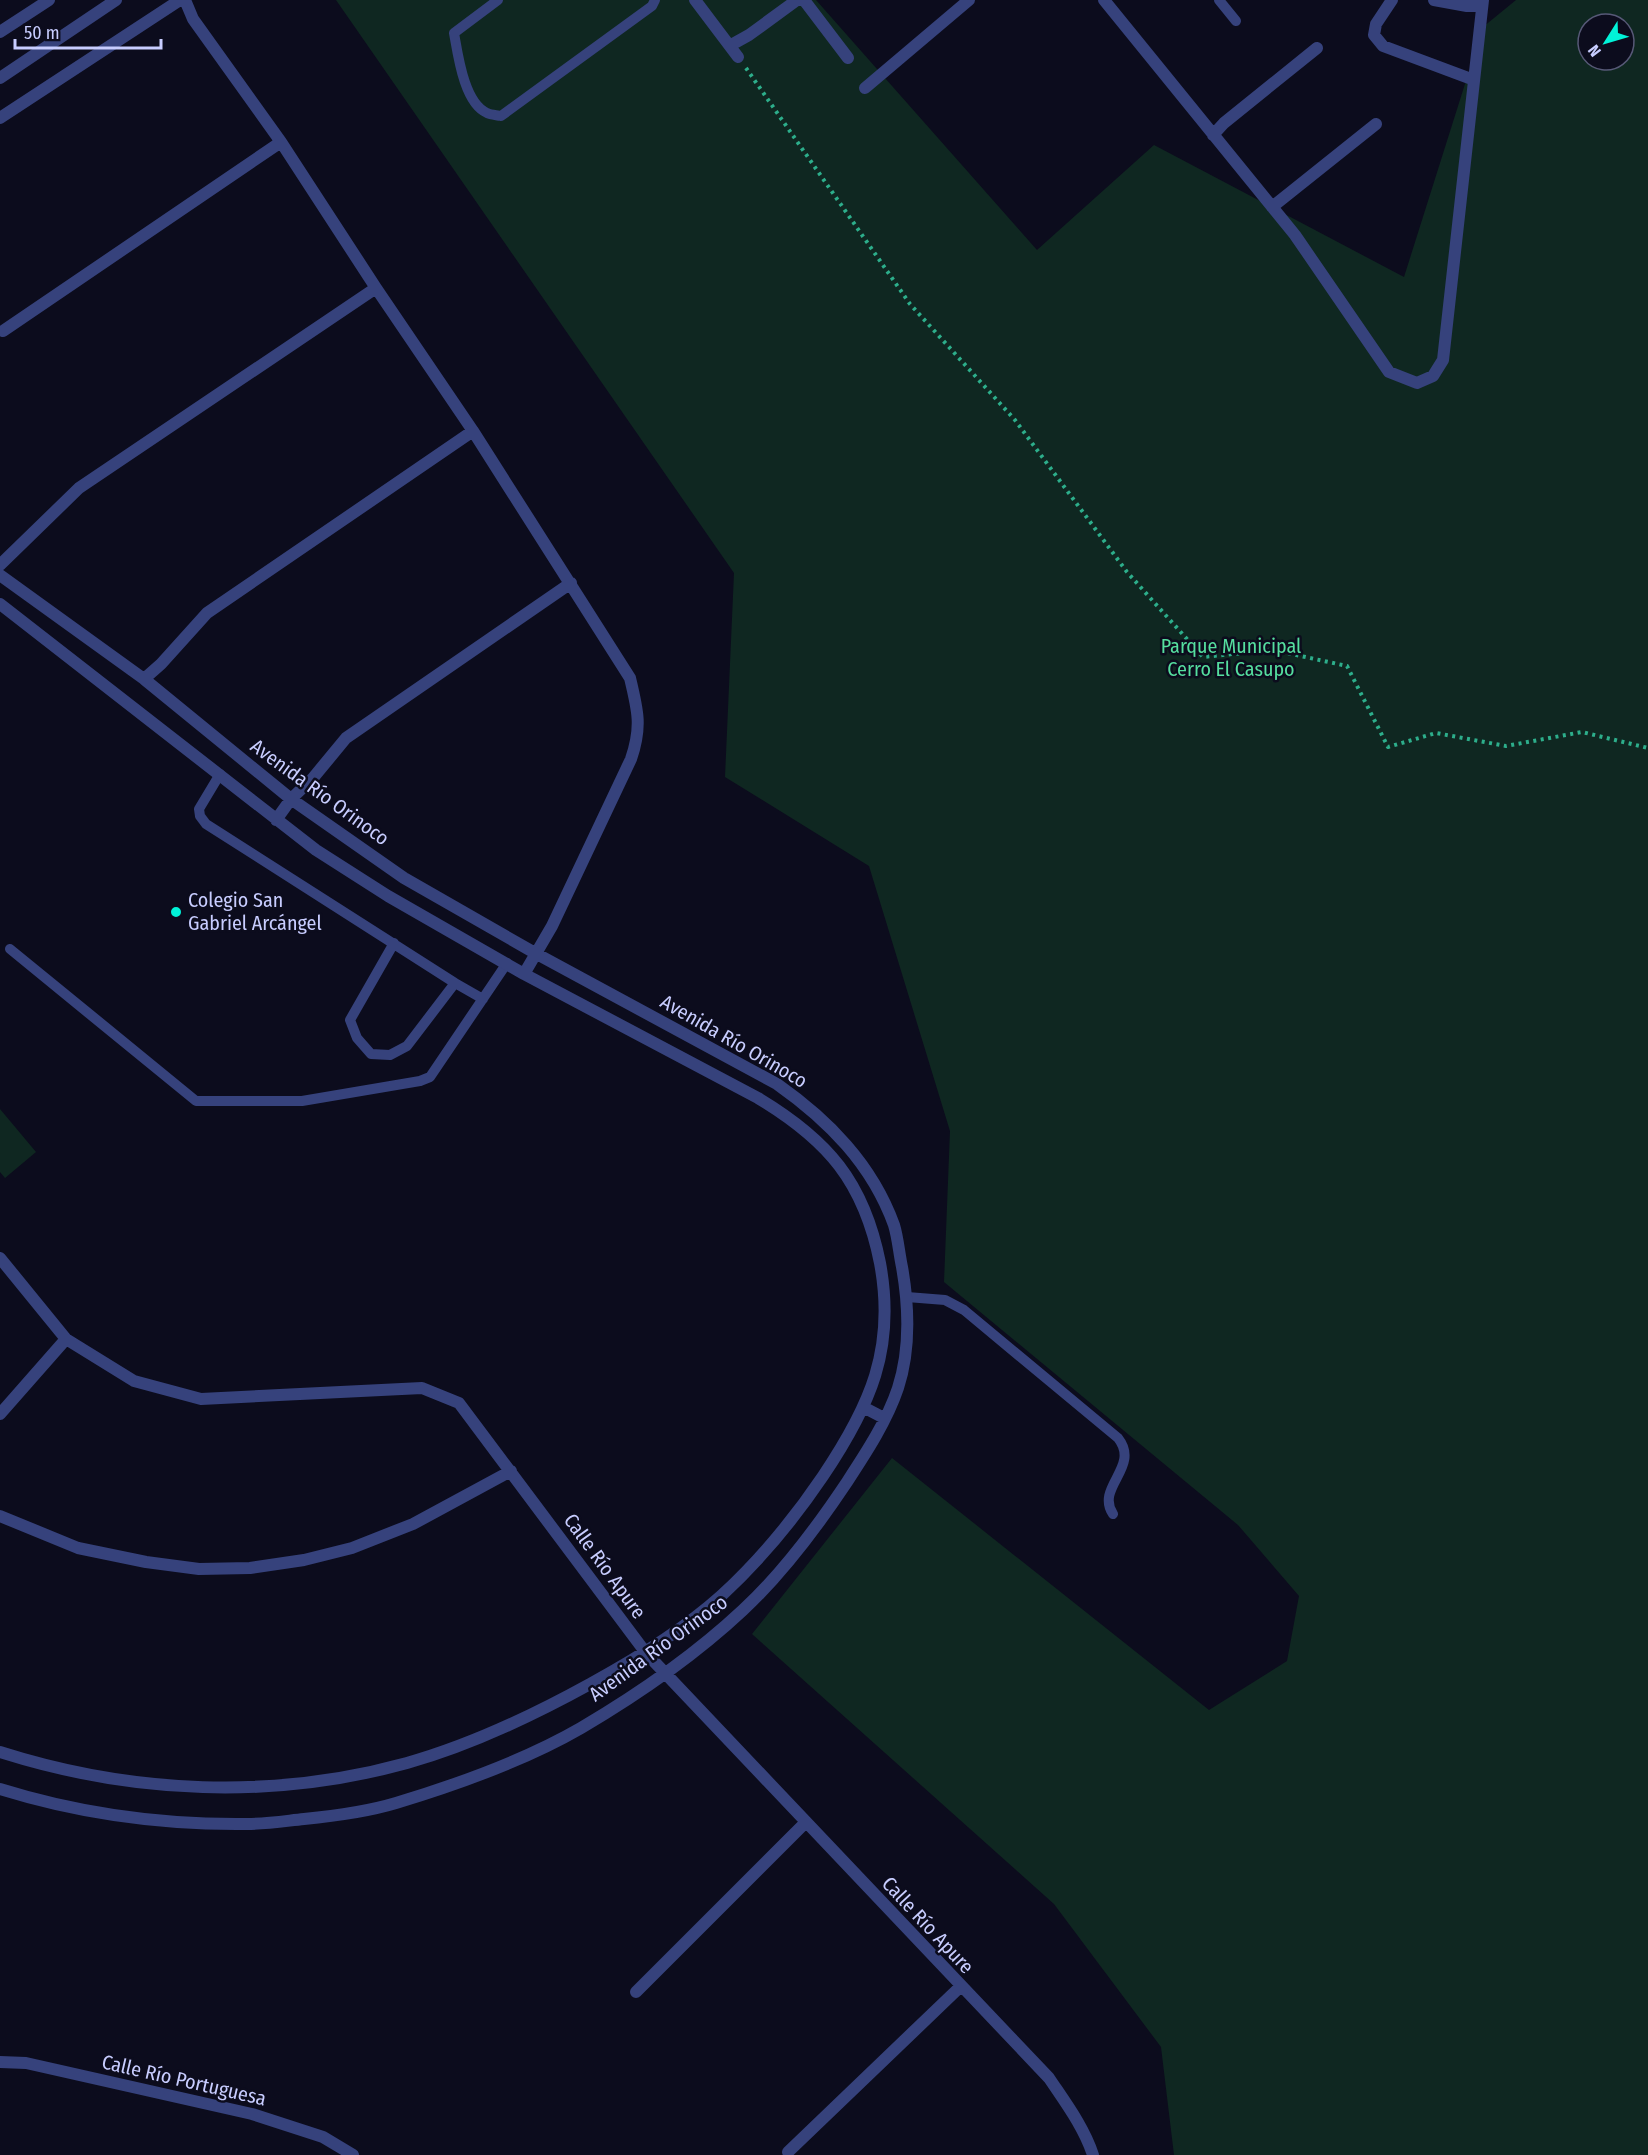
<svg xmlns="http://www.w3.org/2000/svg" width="1648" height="2155" viewBox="0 0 1648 2155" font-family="'Fira Sans Condensed',sans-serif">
  <rect width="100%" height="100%" fill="#0c0c1d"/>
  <!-- green -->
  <path fill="#0f2721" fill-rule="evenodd" d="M336,0h480l221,250 117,-105 250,132 79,-250 33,-27h132v2155h-474l-13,-108 -107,-143 -302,-270 140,-176 317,252 78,-49 12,-65 -61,-71 -294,-243 6,-151 -81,-265 -144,-89 9,-204zM1588,24h36v36h-36z
    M0,1109l36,43 -31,26 -5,-6z"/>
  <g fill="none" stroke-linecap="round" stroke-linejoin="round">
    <!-- path -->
    <path stroke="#2dae8b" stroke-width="4" stroke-dasharray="3 4.5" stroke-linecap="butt" d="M746,68l164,236 105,116 112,152 76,85 70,-7 74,16 41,81 48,-14 70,13 76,-14 66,16"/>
    <!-- lane -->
    <path stroke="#36427c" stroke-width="10" d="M498,0l-44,33c4,22 10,70 33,80 4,2 10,2 14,3l151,-110 3,-6
      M1219,0l17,21
      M220,774l-21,35 1,7 6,8 249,159 28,16
      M394,943l-44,77 7,18 14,16 19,1 17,-9 48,-63
      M10,949l186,152h106l118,-20 10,-4 77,-114
      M907,1297l38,3 19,10 154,128c23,29 -23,49 -5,76"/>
    <!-- street -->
    <path stroke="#36427c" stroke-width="12" d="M185,0l8,19 88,123 95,146 97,143 157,247c8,33 12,49 1,81l-79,167 -28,48
      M695,0l43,57
      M804,0l44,58
      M1104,0l191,235 94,137 28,11 16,-7 10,-16 40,-360
      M1392,0l-16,24 -2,11 9,11 91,34
      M1434,0l33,6h15
      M0,32l49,-32
      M731,45l18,-10 48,-35
      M0,78l116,-78
      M865,88l104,-88
      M0,118l180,-118
      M1213,135l11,-12 93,-75
      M1272,207l104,-83
      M3,331l278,-189
      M0,565l79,-77 297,-200
      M0,575l144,104 147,120 113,79 131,75 242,131c51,36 95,80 117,141 4,13 5,28 8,42 7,40 9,81 -4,121 -11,33 -32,65 -51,94 -30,45 -64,91 -104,128 -47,44 -106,85 -162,118 -57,33 -122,56 -185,75 -30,9 -61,13 -92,16 -19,2 -38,5 -57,5 -84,1 -167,-10 -247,-35
      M0,604l316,246 72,46 136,78 234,124c70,42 106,84 122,165 16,86 -10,143 -57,213 -29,43 -63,84 -102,120 -39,35 -85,63 -131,88 -58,32 -119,61 -183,79 -134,37 -275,31 -407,-11
      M144,679l17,-15 46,-51 266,-182
      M276,820l15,-21 22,-21 33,-40 225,-155
      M0,1258l66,81 68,42 67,18 221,-11 37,15 187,250 403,425c16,24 35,49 44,77
      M863,1407l21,11
      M0,1414l66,-75
      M0,1516l78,32 68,14 53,7 51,-1 54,-8 48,-12 61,-24 98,-53
      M636,1992l169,-169
      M0,2062l26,1 226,51 71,23 30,18
      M788,2152l172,-165"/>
  </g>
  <!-- markers -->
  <circle fill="#01f2d8" stroke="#0c0c1d" stroke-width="2" cx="176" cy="912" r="6"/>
  <g text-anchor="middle" stroke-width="5" stroke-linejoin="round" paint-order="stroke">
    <!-- park labels -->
    <g font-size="20" fill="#55de9f" stroke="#0c0c1d">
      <text x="1231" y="653">Parque Municipal<tspan x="1231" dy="23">Cerro El Casupo</tspan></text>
    </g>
    <!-- street labels -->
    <g font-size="20" fill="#c8cdff" stroke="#0c0c1d">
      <text transform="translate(320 792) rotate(36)" y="7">Avenida Río Orinoco</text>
      <text transform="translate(734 1041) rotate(30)" y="7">Avenida Río Orinoco</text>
      <text transform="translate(605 1566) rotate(54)" y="7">Calle Río Apure</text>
      <text transform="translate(658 1648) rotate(-36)" y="7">Avenida Río Orinoco</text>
      <text transform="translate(928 1925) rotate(47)" y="7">Calle Río Apure</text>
      <text transform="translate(184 2080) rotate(13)" y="7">Calle Río Portuguesa</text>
    </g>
    <!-- poi labels -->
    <g font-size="20" fill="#c8cdff" stroke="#0c0c1d" text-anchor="start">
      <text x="188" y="907">Colegio San<tspan x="188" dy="23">Gabriel Arcángel</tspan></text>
    </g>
  </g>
  <!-- north arrow -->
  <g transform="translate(1606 42) rotate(233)"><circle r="28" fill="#0c0c1d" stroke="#575977" stroke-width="1.5"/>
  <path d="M0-4.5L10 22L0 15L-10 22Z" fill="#01f2d8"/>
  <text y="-9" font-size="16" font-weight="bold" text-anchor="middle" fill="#c8cdff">N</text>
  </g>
  <!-- scale -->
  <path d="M15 39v9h146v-9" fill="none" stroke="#c8cdff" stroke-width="3"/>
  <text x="24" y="39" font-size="18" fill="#c8cdff" stroke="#0c0c1d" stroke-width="4.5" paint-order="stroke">50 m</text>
</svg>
